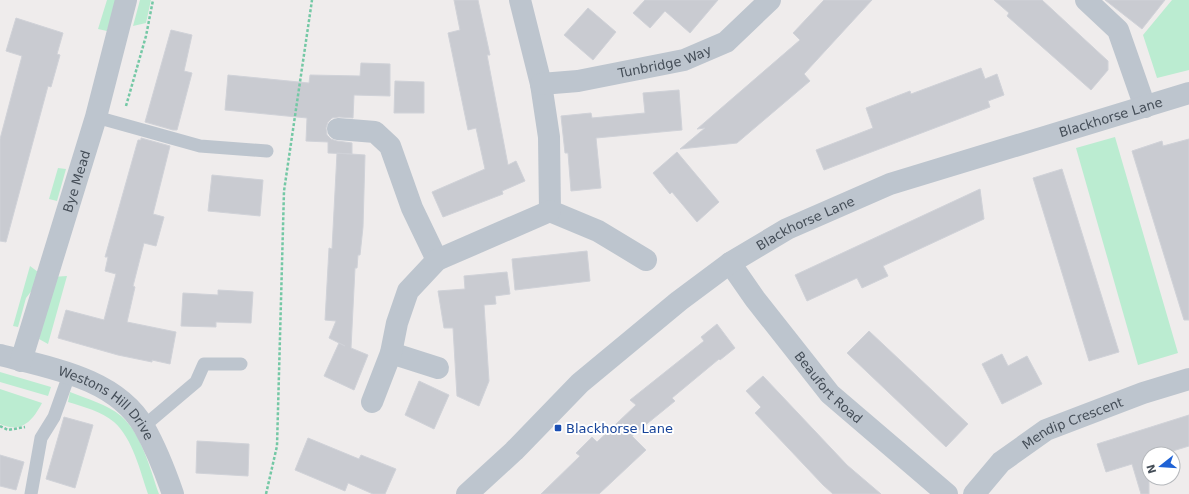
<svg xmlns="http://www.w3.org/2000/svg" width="1189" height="494" viewBox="0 0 1189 494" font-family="'DejaVu Sans',sans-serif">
  <rect width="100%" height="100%" fill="#efecec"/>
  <!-- green -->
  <path fill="#bbecd1" d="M107,0h9l-9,31 -9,-2z
    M140,0h11l-5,23 -13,3z
    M1172,0h17v70l-32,8 -14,-43z
    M1115,137l63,216 -40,12 -62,-217z
    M58,168l8,1 -9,32 -8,-2z
    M30,266l8,6 -5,17 -7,9 -8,29 -5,-1z
    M67,276l-19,68 -9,-5 13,-62z
    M0,372l51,15 -3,9 -48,-14z
    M0,389l42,14c-9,17 -20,31 -42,21z
    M70,392c17,7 37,12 51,24 21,18 29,53 38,78h-11c-8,-23 -15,-55 -34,-72 -13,-11 -30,-15 -46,-20z"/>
  <!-- building -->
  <path fill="#c9cbd1" stroke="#d0d2d8" d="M454,0h24l12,55h-3l21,110 8,-4 9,20 -23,10 1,3 -60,23 -11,-25 53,-23 -9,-41 -8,2 -20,-97 12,-3z
    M645,0h73l-28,33 -25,-22 -15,17 -17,-15z
    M824,0h48l-68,74 6,7 -73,62 -57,6 25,-21 -8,1 103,-89 -7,-7z
    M994,0h48l66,61v9l-17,20 -84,-74 2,-3z
    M1105,0h60l-23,29z
    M588,8l28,24 -23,28 -29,-25z
    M16,18l47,15 -6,21 3,1 -9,32 -3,-1 -42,156 -6,-1v-102l22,-83 -16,-5z
    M171,30l21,5 -8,36 8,2 -15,57h-4l-28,-8z
    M361,63l29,1v32l-36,-1 -1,23 -14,-1 -7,1 -4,4 -2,6 1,7 4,4 6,2 15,2v11l-24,-1v-11l-22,-1 1,-23 -82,-8 3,-35 81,8 1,-8 50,1z
    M981,68l4,11 12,-5 7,21 -16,6 2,6 -166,63 -8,-20 57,-22 -7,-20 44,-17 1,3z
    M395,81l29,1v31h-30z
    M679,90l3,40 -86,8 5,50 -30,3 -3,-38h-3l-4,-37 30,-3 1,5 53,-5 -2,-20z
    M141,138l29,8 -17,68 11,3 -8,29 -12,-3 -11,43 2,1 -8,35 49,10 -6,32 -18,-4v2l-34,-7 -60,-17 8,-28 38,10 12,-46 -11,-3 3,-14h-3l33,-117h3z
    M1189,139v181h-5l-52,-169 30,-10 1,5z
    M677,152l42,50 -22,20 -25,-30 -2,2 -17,-21z
    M337,153l28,2 -2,72 -3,28h-2l-1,13h-2l-4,80 17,7 -14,35 -30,-14 15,-33 6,3 -16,-8 7,-17 -11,-1 4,-72 3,1z
    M1062,169l57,183 -30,9 -56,-183z
    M212,175l51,5 -3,36 -52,-5z
    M980,189l4,30 -101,47 5,10 -26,12 -5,-10 -50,23 -12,-26z
    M587,251l3,30 -75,9 -3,-31z
    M507,272l3,22 -15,2 1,8 -12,1 5,76 -10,25 -22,-10 -4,-68h-9l-6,-37 27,-2 -1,-13z
    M218,290l35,2 -2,31 -35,-1v5l-35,-1 2,-33 35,2z
    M717,324l18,24 -15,12 -1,-1 -47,39 3,3 -43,35 14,14 -47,44h-58l39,-38 -4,-3 16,-16 5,5 39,-37 -6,-5 74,-59 -3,-4z
    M869,331l99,93 -22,23 -99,-94z
    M1002,354l6,12 19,-10 15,28 -40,20 -20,-40z
    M763,376l84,89 34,29h-48l-10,-9 -68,-72 6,-6 -15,-16z
    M419,381l30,14 -15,34 -29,-14z
    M1189,415v31l-26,8h-14v40h-8l-9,-30 -26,8 -9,-28z
    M64,417l29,8 -18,63 -29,-9z
    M308,438l51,21 2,-4 35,14 -11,25h-12l-25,-11 -3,8 -50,-21z
    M197,441l52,3 -1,32 -52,-3z
    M0,455l24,7 -8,28 -16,-4z"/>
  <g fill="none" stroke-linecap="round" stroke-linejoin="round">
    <!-- path -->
    <path stroke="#74c8a5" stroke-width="2.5" stroke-dasharray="3 2" stroke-linecap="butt" d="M126,106l20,-70 7,-36
      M0,426l8,4 17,-3
      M266,494l11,-48 7,-255 28,-191"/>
    <!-- service -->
    <path stroke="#bdc5ce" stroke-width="13" d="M96,117l104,29 67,5
      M144,426l52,-44 8,-18h37
      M31,494l10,-56 13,-21 15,-42"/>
    <!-- minor -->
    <g stroke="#bdc5ce" stroke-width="22">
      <path d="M520,0l21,84 8,53 1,74 48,20 48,29"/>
      <path d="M1086,0l32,30 27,77"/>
      <path id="s1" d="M541,84l37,-3 106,-21 42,-18 44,-42"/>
      <path d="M338,129l37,3 15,14 22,62 25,52"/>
      <path id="s2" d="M730,263l25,36 75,95 117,100"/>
      <path d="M391,353l47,15"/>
      <path id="s3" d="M0,355c50,13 116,23 144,72 12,21 21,44 29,67"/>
      <path id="s4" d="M21,361l75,-244 30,-117"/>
      <path d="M372,402l19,-49 6,-30 11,-32 29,-31 113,-49"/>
      <path id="s5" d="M467,494l47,-43 66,-68 99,-82 51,-38 57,-34 103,-45 299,-91"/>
      <path id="s6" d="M974,494l27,-32 45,-32 97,-37 46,-14"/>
    </g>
  </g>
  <!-- markers -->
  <rect fill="#1a4fb4" stroke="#fff" stroke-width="1.5" x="554" y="424" width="8" height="8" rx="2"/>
  <g text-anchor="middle" stroke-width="4" stroke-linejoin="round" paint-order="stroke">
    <!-- street labels -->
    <g font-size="13" fill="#454e58" stroke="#fff">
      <text dy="5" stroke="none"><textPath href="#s1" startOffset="126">Tunbridge Way</textPath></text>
      <text dy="5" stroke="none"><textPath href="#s5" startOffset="760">Blackhorse Lane</textPath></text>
      <text dy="5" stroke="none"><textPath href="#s4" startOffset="188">Bye Mead</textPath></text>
      <text dy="5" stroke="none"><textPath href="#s5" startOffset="436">Blackhorse Lane</textPath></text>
      <text dy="5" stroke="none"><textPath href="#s2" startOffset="159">Beaufort Road</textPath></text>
      <text dy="5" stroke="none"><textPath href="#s3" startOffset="120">Westons Hill Drive</textPath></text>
      <text dy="5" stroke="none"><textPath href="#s6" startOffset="124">Mendip Crescent</textPath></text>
    </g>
    <!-- transit labels -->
    <g font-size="13" fill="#164399" stroke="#fff" text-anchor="start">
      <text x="566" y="433">Blackhorse Lane</text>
    </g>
  </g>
  <!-- north arrow -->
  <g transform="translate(1161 466) rotate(253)"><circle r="19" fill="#ffffff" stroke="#b5b8bc"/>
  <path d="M0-3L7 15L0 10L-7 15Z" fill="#1f62d5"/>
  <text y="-6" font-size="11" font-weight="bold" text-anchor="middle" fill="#454e58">N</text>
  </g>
</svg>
